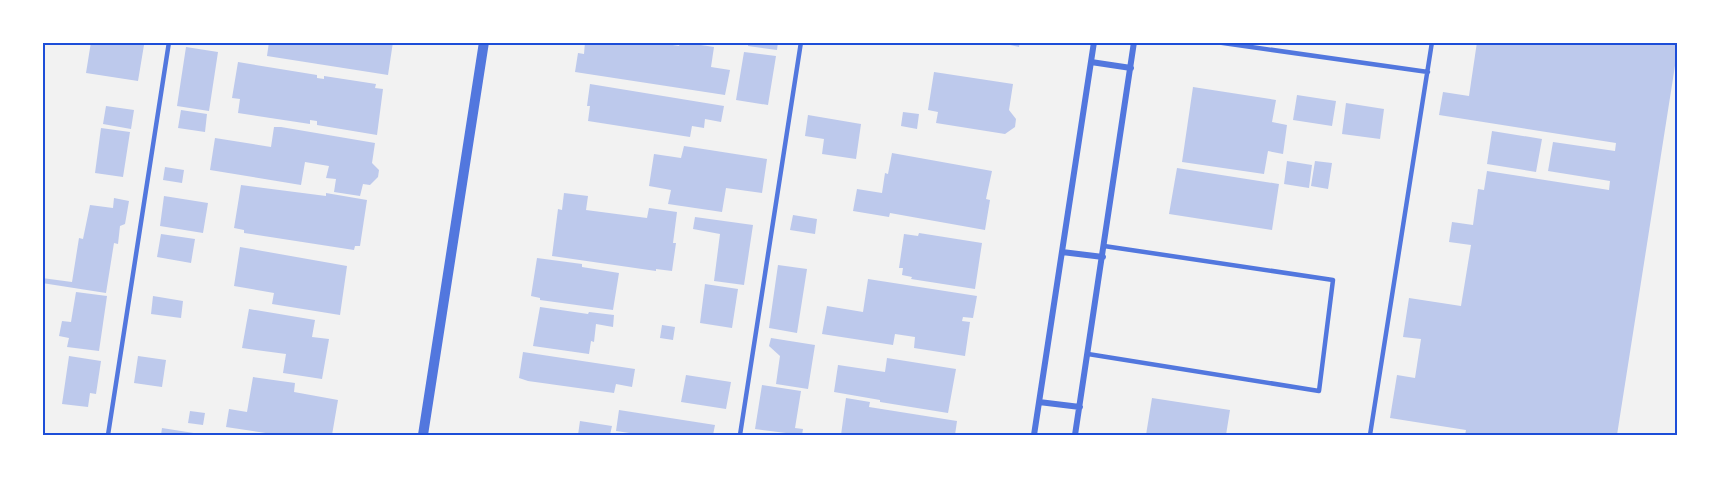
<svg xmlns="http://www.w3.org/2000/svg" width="1719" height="477" viewBox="0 0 1719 477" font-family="'Archivo Narrow',sans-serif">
  <rect width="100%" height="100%" fill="#f2f2f2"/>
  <!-- building -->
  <path fill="#bdc9ec" d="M91,42h32l21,3 -6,36 -52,-8z
    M269,42h124l-5,33 -121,-19z
    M585,42h69l25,4 2,-4 33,5 -3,20 19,3 -5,25 -150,-23 3,-19 6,1z
    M748,42h30l-1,8 -29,-4z
    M997,42h23l-1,5z
    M1477,42h200v11l-60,382h-152l1,-5 -76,-12 7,-43 18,3 6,-39 -18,-2 6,-39 52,8 10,-61 -22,-3 3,-20 21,3 5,-36 6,1 3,-19 122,19 1,-9 -62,-10 5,-29 62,9 1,-8 -177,-28 4,-23 26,4z
    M186,47l32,5 -9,59 -32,-5z
    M744,52l32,4 -8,49 -32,-5z
    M238,62l79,13v3l7,1v-3l52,8 -1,4 8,1 -6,46 -60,-10v-4l-7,-1v4l-72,-11 2,-14 -8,-1z
    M934,72l79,12 -4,26 7,9 -1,8 -10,7 -69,-11 2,-11 -10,-2z
    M590,84l134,22 -3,16 -16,-3 -1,9 -12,-2 -2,11 -102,-16 2,-15h-3z
    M1193,87l83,13 -4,22 15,3 -4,29 -15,-3 -4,23 -82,-12z
    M1297,95l39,6 -4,25 -39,-6z
    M1346,103l38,6 -4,30 -38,-5z
    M106,106l28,4 -3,19 -28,-5z
    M181,110l26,4 -2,18 -27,-4z
    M903,112l16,2 -2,15 -16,-3z
    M808,115l53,9 -5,35 -34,-5 2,-15 -19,-3z
    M274,127h7l94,16 -3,20 7,7 -1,7 -8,8 -7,-1 -3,12 -26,-4 2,-13 -10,-1 3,-12 -24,-4 -4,23 -91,-15 5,-32 56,9z
    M101,128l29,4 -7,45 -28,-4z
    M1492,131l50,8 -6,33 -49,-8z
    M684,146l83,13 -5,34 -36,-5 -4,24 -54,-8 3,-14 -22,-4 5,-32 27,4z
    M892,153l100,18 -6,28 4,1 -5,30 -95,-17 -1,4 -36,-6 4,-22 25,4 3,-20 3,1z
    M1287,161l25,4 -3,23 -25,-4z
    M1315,161l17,2 -4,26 -17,-3z
    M165,167l19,3 -2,13 -19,-3z
    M1177,168l102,16 -7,46 -103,-16z
    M241,185l85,11v-3l41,7 -7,46h-5l-1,4 -110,-17v-3l-10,-2z
    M564,193l24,3 -2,14 61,8 2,-10 28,4 -4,31h3l-4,28 -16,-2v2l-104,-15 6,-47 4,1z
    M164,196l44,7 -5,30 -43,-7z
    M114,198l15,3 -4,23 -5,2 -2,18 -4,-1 -8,50 -64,-10v-5l30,4 7,-44 4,1 7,-34 23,3z
    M793,215l24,4 -2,15 -25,-4z
    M695,217l58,8 -9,60 -30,-4 6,-47 -27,-5z
    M919,233l63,10 -7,46 -64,-10 1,-2 -10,-2 1,-7h-4l5,-34 14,2z
    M161,234l34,5 -4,24 -34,-6z
    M240,247l107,19 -7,49 -68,-11 2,-11 -40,-7z
    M537,258l45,6v3l37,6 -6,37 -73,-10v-2l-9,-2z
    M778,265l29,4 -10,64 -28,-5z
    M868,279l109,17 -4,22 -10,-1 -1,4 8,1 -5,34 -51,-8 1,-11 -20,-3 -2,11 -71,-11 5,-28 36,6z
    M705,284l33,5 -6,39 -32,-5z
    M76,292l31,4 -8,55 -32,-4 2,-9 -10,-2 3,-15 9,1z
    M153,296l30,5 -2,17 -30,-4z
    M540,307l48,7 1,-2 25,3 -1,12 -17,-3 -2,18 -3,-1 -2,13 -56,-8z
    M249,309l66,11 -3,17 17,2 -7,40 -39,-6 3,-19 -44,-6z
    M662,325l13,2 -2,13 -13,-2z
    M771,338l44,7 -7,44 -32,-5 4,-28 -11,-10z
    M523,352l112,17 -3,18 -16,-3 -2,9 -86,-12 -9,-3z
    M69,356l32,5 -5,33 -6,-1 -2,14 -26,-3z
    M138,356l28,4 -4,27 -28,-4z
    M887,358l69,11 -8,44 -68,-11v-2l-46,-8 4,-27 47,7z
    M686,375l45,7 -5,27 -45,-7z
    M253,377l42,6 -1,9 44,8 -6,35h-53l-53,-8 3,-18 18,3z
    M762,385l39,6 -6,37 8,1 -1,6 -47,-6z
    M846,398l24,4 -1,5 88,14 -2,14h-114z
    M1152,398l78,12 -4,25h-80z
    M619,410l96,15 -2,10h-70l-27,-4z
    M190,411l15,2 -2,12 -15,-2z
    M580,421l32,5 -2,9h-32z
    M162,428l38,6v1h-39z"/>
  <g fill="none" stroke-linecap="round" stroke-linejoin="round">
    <!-- service -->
    <path stroke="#5277de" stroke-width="4.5" d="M1216,42l212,30
      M1088,354l231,37 14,-111 -229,-34
      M108,435l61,-393
      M740,435l61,-393
      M1370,435l62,-393"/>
    <!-- minor -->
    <path stroke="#5277de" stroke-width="6" d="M1091,62l40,6
      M1062,252l41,5
      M1039,402l41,5
      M1034,435l60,-393
      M1075,435l59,-393"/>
    <!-- tertiary -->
    <path stroke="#5277de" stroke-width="10" d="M423,435l61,-393"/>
  </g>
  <!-- border -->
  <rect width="1719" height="477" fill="none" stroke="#ffffff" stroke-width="87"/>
  <rect x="44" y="44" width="1632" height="390" fill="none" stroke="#1d4ed8" stroke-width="2"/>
</svg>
